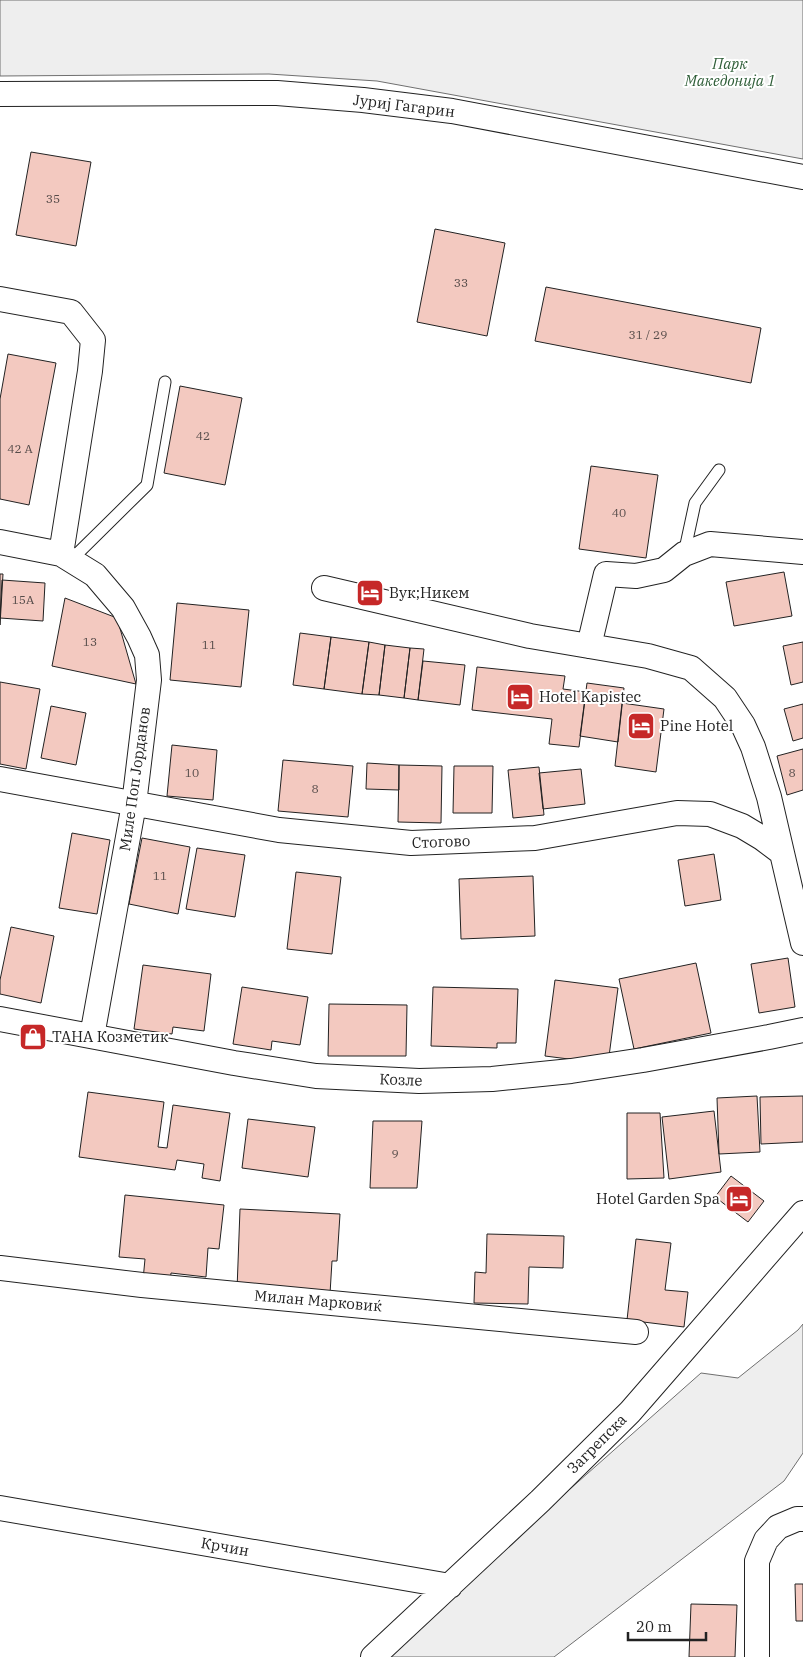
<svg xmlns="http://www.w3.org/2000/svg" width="803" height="1657" viewBox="0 0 803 1657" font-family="'IBM Plex Serif',serif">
  <rect width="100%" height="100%" fill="#fff"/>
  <!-- green -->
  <path fill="#eee" stroke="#6f6f6f" d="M0,0h803v159l-426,-78 -108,-7 -269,2z
    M803,1324v129l-19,28 -230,176h-168l61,-59 254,-225 37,5 60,-48z"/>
  <!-- building -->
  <path fill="#f3c9c0" stroke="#222" d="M31,152l60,10 -15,84 -60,-11z
    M435,229l70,14 -18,93 -70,-14z
    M546,287l215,41 -10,55 -216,-42z
    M8,354l48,9 -27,142 -29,-6v-100z
    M180,386l62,12 -17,87 -61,-12z
    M591,466l67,9 -12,83 -67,-9z
    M784,572l8,44 -58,10 -8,-44z
    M0,574h3l-3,51z
    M2,580l43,3 -2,38 -43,-3z
    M65,598l52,20 19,66 -84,-18z
    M177,603l72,7 -8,77 -71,-7z
    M300,633l31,4 -7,52 -31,-4z
    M331,637l38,5 -7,52 -38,-5z
    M369,642l16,3 -6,50 -17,-1z
    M803,642v40l-12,3 -8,-39z
    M385,645l25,3 -6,50 -25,-3z
    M410,648l14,1 -6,51 -14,-2z
    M423,661l42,4 -5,40 -42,-5z
    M477,667l88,9 -2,13 23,3 -7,55 -30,-3 3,-25 -80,-9z
    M0,682l40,7 -14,80 -26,-5z
    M587,683l37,5 -6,54 -38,-6z
    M622,703l42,6 -8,63 -41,-6z
    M803,704v34l-10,3 -9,-32z
    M51,706l35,7 -10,52 -35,-7z
    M172,745l45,5 -4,50 -46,-4z
    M803,749v41l-16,5 -10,-39z
    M283,760l70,6 -5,51 -70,-6z
    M367,763l32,2v25l-33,-1z
    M399,765l43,1 -1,57 -43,-1z
    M454,766h39l-1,47h-39z
    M539,767l5,48 -31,3 -5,-48z
    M581,769l4,35 -42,5 -4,-36z
    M72,833l38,7 -13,74 -38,-6z
    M142,838l48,9 -12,67 -49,-10z
    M197,848l48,7 -10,62 -49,-8z
    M714,854l7,46 -36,6 -7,-46z
    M296,872l45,5 -9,77 -45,-5z
    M533,876l2,60 -74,3 -2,-60z
    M11,927l43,9 -13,67 -41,-9v-14z
    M788,958l7,49 -36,6 -8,-49z
    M696,963l15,70 -77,16 -15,-70z
    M143,965l68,9 -7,57 -31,-4 -1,7 -38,-5z
    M555,980l63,8 -10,76 -63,-8z
    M242,987l66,10 -8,48 -28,-4 -1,9 -38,-6z
    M433,987l85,2 -2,54h-19v5l-66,-2z
    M329,1004l78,1 -1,51h-78z
    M88,1092l76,10 -6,45 9,1 6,-43 57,8 -10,68 -18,-3 2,-14 -27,-4 -2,10 -96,-13z
    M757,1096l3,56 -41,2 -2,-56z
    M803,1096v46l-42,2 -1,-47z
    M714,1111l7,61 -52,7 -7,-62z
    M627,1113h33l4,65 -37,1z
    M248,1119l67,8 -7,50 -66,-9z
    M373,1121h49l-5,67h-47z
    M731,1176l33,25 -16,21 -33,-25z
    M125,1195l99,10 -5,44 -11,-1 -2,29 -35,-4 -1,10 -27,-3 2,-21 -26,-2z
    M240,1209l100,5 -3,47h-5l-2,33 -93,-4z
    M487,1234l77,2 -1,32 -34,-1 -1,37 -54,-1 1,-31 11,1z
    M636,1239l35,4 -6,47 23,2 -4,35 -57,-7z
    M795,1584h8v37h-7z
    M691,1604l46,1 -2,52h-46z"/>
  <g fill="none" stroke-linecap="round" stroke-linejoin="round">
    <!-- lane casing -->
    <g stroke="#222" stroke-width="13">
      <path id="lane" d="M684,554l11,-51 24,-33
        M71,560l76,-75 18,-103"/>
    </g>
    <!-- street casing -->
    <g stroke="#222" stroke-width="26">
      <path id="street" d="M0,94l277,-1 86,7 89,11 351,66
        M0,299l71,13 22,28 -3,31 -29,183
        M0,542l61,12 34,21 28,33 16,29 8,18 2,25 -15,124 -42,232
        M324,588l206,48 118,20 43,12 34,30 18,27 10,22 16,50 13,56
        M589,646l17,-72 30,2 28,-6 20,-16 26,-10 93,8
        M0,779l279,51 132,13 124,-5 142,-25 33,1 32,12 20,12 20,15 21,90
        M0,1019l234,44 82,13 103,5 73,-2 79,-8 72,-11 126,-23 34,-7
        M0,1268l142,17 494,47
        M0,1508l450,78
        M373,1657l167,-156 90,-89 173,-199
        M757,1657v-96l9,-21 12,-13 19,-8h6"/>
    </g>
    <!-- lane -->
    <use href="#lane" stroke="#fff" stroke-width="11"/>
    <!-- street -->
    <use href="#street" stroke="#fff" stroke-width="24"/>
  </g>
  <!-- icons -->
  <defs>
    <g id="hotel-square" transform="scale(1.4375)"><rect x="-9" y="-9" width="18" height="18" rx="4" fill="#c62828" stroke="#fff"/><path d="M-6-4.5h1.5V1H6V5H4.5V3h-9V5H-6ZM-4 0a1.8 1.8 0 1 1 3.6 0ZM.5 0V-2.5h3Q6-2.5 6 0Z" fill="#fff"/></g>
    <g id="shop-square" transform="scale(1.4375)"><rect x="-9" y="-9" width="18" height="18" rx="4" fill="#c62828" stroke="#fff"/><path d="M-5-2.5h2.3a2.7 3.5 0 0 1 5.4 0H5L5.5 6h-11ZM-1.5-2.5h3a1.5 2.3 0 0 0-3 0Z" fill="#fff"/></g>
  </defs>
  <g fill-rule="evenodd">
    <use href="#hotel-square" x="370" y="593"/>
    <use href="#hotel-square" x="520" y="697"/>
    <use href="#hotel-square" x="641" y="726"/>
    <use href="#shop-square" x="33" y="1037"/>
    <use href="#hotel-square" x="739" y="1199"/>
  </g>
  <g text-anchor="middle" stroke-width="4" stroke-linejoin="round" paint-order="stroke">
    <!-- number labels -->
    <g font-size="12" fill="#564c4a">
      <text x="53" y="203">35</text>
      <text x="461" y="287">33</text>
      <text x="648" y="339">31 / 29</text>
      <text x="203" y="440">42</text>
      <text x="20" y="453">42 А</text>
      <text x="619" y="517">40</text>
      <text x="23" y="604">15А</text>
      <text x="90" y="646">13</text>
      <text x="209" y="649">11</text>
      <text x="192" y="777">10</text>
      <text x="792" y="777">8</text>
      <text x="315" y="793">8</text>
      <text x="160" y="880">11</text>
      <text x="395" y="1158">9</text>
    </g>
    <!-- park labels -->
    <g font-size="15" font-style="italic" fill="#2f5e38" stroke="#fff">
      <text x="730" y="69">Парк<tspan x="730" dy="17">Македонија 1</tspan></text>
    </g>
    <!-- street labels -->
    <g font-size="15" fill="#222" stroke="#fff">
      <text transform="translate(404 106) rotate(7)" y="5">Јуриј Гагарин</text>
      <text transform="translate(135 779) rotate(-82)" y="5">Миле Поп Јорданов</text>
      <text transform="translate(441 842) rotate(-2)" y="5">Стогово</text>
      <text transform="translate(401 1080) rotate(2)" y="5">Козле</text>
      <text transform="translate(318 1301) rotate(5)" y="5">Милан Марковиќ</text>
      <text transform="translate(597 1444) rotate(-45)" y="5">Загрепска</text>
      <text transform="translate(225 1547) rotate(10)" y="5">Крчин</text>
    </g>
    <!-- poi labels -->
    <g font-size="15" fill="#222" stroke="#fff" text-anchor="start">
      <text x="389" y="598">Вук;Никем</text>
      <text x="539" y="702">Hotel Kapistec</text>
      <text x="660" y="731">Pine Hotel</text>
      <text x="52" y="1042">ТАНА Козметик</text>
      <text x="720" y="1204" text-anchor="end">Hotel Garden Spa</text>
    </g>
  </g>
  <!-- scale -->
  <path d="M628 1632v8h78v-8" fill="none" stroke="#222222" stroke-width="2.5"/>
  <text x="636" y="1632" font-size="15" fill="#222222" stroke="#ffffff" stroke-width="4" paint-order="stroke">20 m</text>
</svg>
